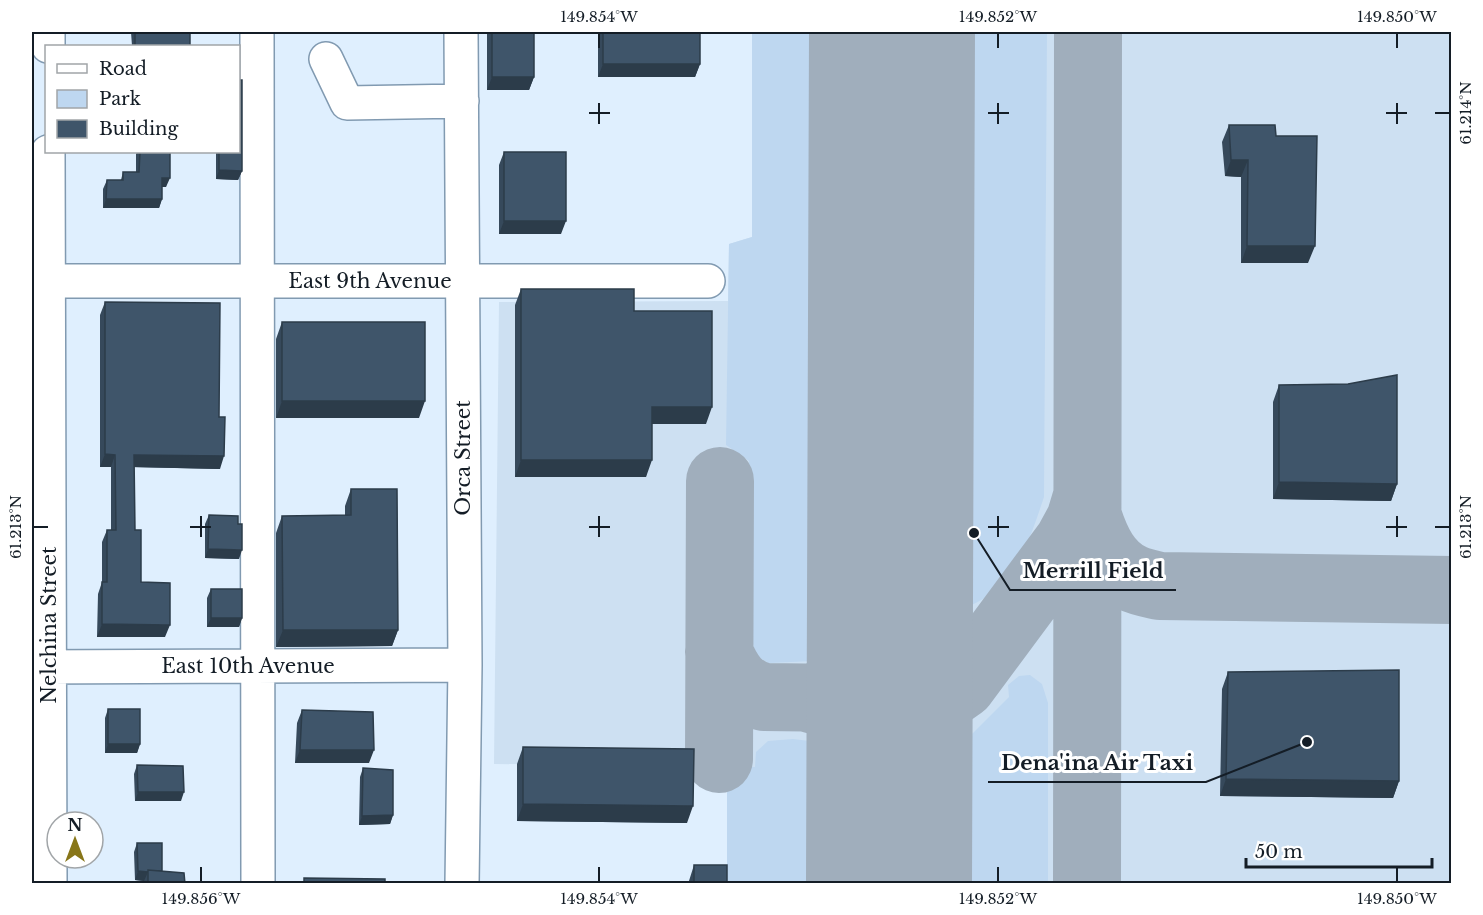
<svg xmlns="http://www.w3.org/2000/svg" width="1483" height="915" viewBox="0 0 1483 915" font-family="'Libre Baskerville',serif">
  <rect width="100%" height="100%" fill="#dfeffe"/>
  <!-- built -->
  <path fill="#cde0f2" d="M752,32h699v851h-724v-117l-233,-2 5,-462 229,-1 1,-57 23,-7z"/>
  <!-- green -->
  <path fill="#bed7f0" d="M752,32h81v600l-3,14 -16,15 -46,2 -11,-7 -5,-14 -3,-181 -23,-16 3,-201 23,-7z
    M947,32h100l-3,465c-17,51 -33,101 -91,114l-7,-15 -5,-22z
    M1030,675l12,9 6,19v180h-105l1,-67 2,-24 7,-22 19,-36 37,-37 -1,-12 11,-9z
    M793,739l25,3 9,10 1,13 -2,11 5,14v93h-104v-117l28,1 1,-15 12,-11z"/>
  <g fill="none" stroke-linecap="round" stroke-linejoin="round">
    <!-- taxiway -->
    <path stroke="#a0aebc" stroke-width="68" d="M1088,517c8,25 19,49 44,61 8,4 19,6 28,8l292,4
      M719,652c9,23 20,39 45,45l166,2 22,-7 10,-7 106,-143 12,-22 6,-20
      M807,698c71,17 77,59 82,123
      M807,698c70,-13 75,-53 84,-113
      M719,759l1,-278
      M1087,884l1,-852"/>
    <!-- runway -->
    <path stroke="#a0aebc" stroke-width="166" d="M889,884l3,-852"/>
    <!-- minor casing -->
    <g stroke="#819ab1" stroke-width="36">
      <path id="minor" d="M48,32v14
        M257,32l1,852
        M461,32l4,633 -3,219
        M326,59l21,44 115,-2
        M48,152l2,732
        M32,281h676
        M32,667l433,-2"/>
    </g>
    <!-- minor -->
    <use href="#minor" stroke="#fff" stroke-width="33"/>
  </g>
  <!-- wall -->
  <path fill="#36495b" d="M131,32h59v14h-58z
    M487,32h47v45l-5,13h-42z
    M598,32h102v32l-5,13h-97z
    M1229,125l47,11 32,127h-67v-86l-16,-1 -3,-34z
    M137,152h33l-4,35h-4v12l-3,9h-56v-19l4,-9h14l2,-8h13v-18z
    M216,152h22l4,19 -4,9 -22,-1z
    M504,152l57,82h-62v-69z
    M521,289l113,22 72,113h-54l-6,53h-131v-172z
    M105,302l114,115 1,52 -86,-2 1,63 6,52 24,55h-68l1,-43 4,-12v-40l5,-12h4v-63h-11v-152z
    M282,322l137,96h-143v-79z
    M1279,385l118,99 -6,17 -118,-2v-97z
    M351,489l47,141 -6,16 -116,1v-114l6,-17h63v-10z
    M209,515l30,44 -34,-1v-34z
    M211,589l31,29 -3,9h-32v-29z
    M1228,672l171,109 -6,17 -173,-2 2,-107z
    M108,709l32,35 -3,9h-32v-35z
    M302,710l67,53h-74l2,-40z
    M523,747l164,76 -170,-2v-57z
    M137,765l44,36h-46l-1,-27z
    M363,768l30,47 -3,9 -31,1 1,-48z
    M137,843l25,28 23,13h-42l1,-3 -9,-1 -1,-28z
    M694,865l33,19h-39z"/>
  <!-- shaded-wall -->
  <path fill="#2c3c4a" d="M603,64h97l-5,13h-97z
    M492,77h42l-5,13h-42z
    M1231,160h17l-7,17 -16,-1z
    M219,170l23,1 -4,9 -22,-1z
    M162,178h8l-4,9h-7z
    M106,199h56l-3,9h-56z
    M504,221h62l-5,13h-62z
    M1247,246h68l-7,17h-67z
    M282,401h143l-6,17h-143z
    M652,407h60l-6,17h-60z
    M105,454l10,1 -4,12h-11z
    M134,455l90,1 -4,13 -91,-2z
    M521,460h131l-6,17h-131z
    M1279,482l118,2 -6,17 -118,-2z
    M208,549l34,1 -3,9 -34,-1z
    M211,618h31l-3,9h-32z
    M102,624l68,1 -5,12h-68z
    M283,630h115l-6,16 -116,1z
    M108,744h32l-3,9h-32z
    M300,750h74l-5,13h-74z
    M1226,779l173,2 -6,17 -173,-2z
    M138,792h46l-3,9h-46z
    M523,804l170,2 -6,17 -170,-2z
    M393,815l-3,9 -31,1 3,-9z
    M138,871l10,1 -4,9 -9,-1z"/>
  <!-- building -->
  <path fill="#3f556a" stroke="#2c3c4a" stroke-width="1.5" d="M135,32h55v14h-55z
    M492,32h42v45h-42z
    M603,32h97v32h-97z
    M238,80h4v91l-23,-1v-18h19z
    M1229,125h46l1,11h41l-2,110h-68l1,-86h-17z
    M140,152h30v26h-8v21h-56l1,-19h16v-8h16z
    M504,152h62v69h-62z
    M521,289h113v22h78v96h-60v53h-131z
    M105,302l115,1 -1,114h6l-1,39 -90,-1 1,75h6v52l29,1v42l-68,-1v-42h5v-52h9l-1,-75 -10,-1z
    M282,322h143v79h-143z
    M1397,375v109l-118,-2v-97l69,-1z
    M351,489h46l1,141h-115l-1,-114 69,-1z
    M209,515l29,1v8h4v26l-34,-1z
    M211,589h31v29h-31z
    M1399,670v111l-173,-2 2,-107z
    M108,709h32v35h-32z
    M302,710l71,2 1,38h-74z
    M523,747l171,2 -1,57 -170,-2z
    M137,765l46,1 1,26h-46z
    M363,768l30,2v45l-31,1z
    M137,843h25v28l-14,-1v2l-10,-1z
    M694,865h33v19h-33z
    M148,870l36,3 1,11h-37z
    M304,878l81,1v5h-81z"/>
  <!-- ticks -->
  <path fill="none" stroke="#141d26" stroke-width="2" d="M599,33v15M998,33v15M1397,33v15M599,103v21M998,103v21M1397,103v21M589,113h21M988,113h21M1386,113h21M1435,113h15M201,516v21M599,516v21M998,516v21M1397,516v21M33,527h15M190,527h21M589,527h21M988,527h21M1386,527h21M1435,527h15M201,867v15M599,867v15M998,867v15M1397,867v15"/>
  <g text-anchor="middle" stroke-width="6" stroke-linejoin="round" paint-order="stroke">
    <!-- street labels -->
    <g font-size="20" fill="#141d26" stroke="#fff">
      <text x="370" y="288">East 9th Avenue</text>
      <text transform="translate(463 458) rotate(-90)" y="7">Orca Street</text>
      <text transform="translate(49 625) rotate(-90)" y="7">Nelchina Street</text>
      <text x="248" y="673">East 10th Avenue</text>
    </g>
  </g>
  <!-- callouts -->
  <path fill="none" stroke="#141d26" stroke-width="2" d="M974 533L1010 590H1176M1307 742L1206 782H988"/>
  <g fill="#141d26" stroke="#fff" stroke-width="2">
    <circle cx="974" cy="533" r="6"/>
    <circle cx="1307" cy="742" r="6"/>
  </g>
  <g font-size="21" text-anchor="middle" font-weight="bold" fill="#141d26" stroke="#fff" stroke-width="6" stroke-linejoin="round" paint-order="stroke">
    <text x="1093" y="578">Merrill Field</text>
    <text x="1097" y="770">Dena'ina Air Taxi</text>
  </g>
  <!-- border -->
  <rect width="1483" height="915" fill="none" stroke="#ffffff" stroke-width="66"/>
  <!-- legend -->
  <rect x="45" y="45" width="195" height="108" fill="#ffffff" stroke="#a1a5a8" stroke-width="1.5"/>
  <rect x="57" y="64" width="30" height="9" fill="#ffffff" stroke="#a1a5a8" stroke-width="1.5"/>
  <text x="99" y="75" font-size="18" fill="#141d26">Road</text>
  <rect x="57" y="90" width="30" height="18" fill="#bed7f0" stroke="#a1a5a8" stroke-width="1.5"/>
  <text x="99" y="105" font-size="18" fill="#141d26">Park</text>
  <rect x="57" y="120" width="30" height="18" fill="#3f556a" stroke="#a1a5a8" stroke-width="1.5"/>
  <text x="99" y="135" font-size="18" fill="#141d26">Building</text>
  <!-- north arrow -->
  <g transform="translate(75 840)"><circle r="28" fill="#ffffff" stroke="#a1a5a8" stroke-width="1.5"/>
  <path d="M0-4.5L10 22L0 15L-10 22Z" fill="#887619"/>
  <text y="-9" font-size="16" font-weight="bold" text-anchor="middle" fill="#141d26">N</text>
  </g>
  <!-- scale -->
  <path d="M1246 858v9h186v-9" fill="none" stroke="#141d26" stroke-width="3"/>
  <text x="1255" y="858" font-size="18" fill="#141d26" stroke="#ffffff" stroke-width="4.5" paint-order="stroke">50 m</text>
  <rect x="33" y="33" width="1417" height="849" fill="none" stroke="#141d26" stroke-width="2"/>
  <g font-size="15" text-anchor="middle" fill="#141d26">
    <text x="599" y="22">149.854°W</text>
    <text x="998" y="22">149.852°W</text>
    <text x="1397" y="22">149.850°W</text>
    <text transform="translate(1466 113) rotate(-90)" y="5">61.214°N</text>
    <text transform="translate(16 527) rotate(-90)" y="5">61.213°N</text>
    <text transform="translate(1466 527) rotate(-90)" y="5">61.213°N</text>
    <text x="201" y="904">149.856°W</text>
    <text x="599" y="904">149.854°W</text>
    <text x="998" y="904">149.852°W</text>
    <text x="1397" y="904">149.850°W</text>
  </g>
</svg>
